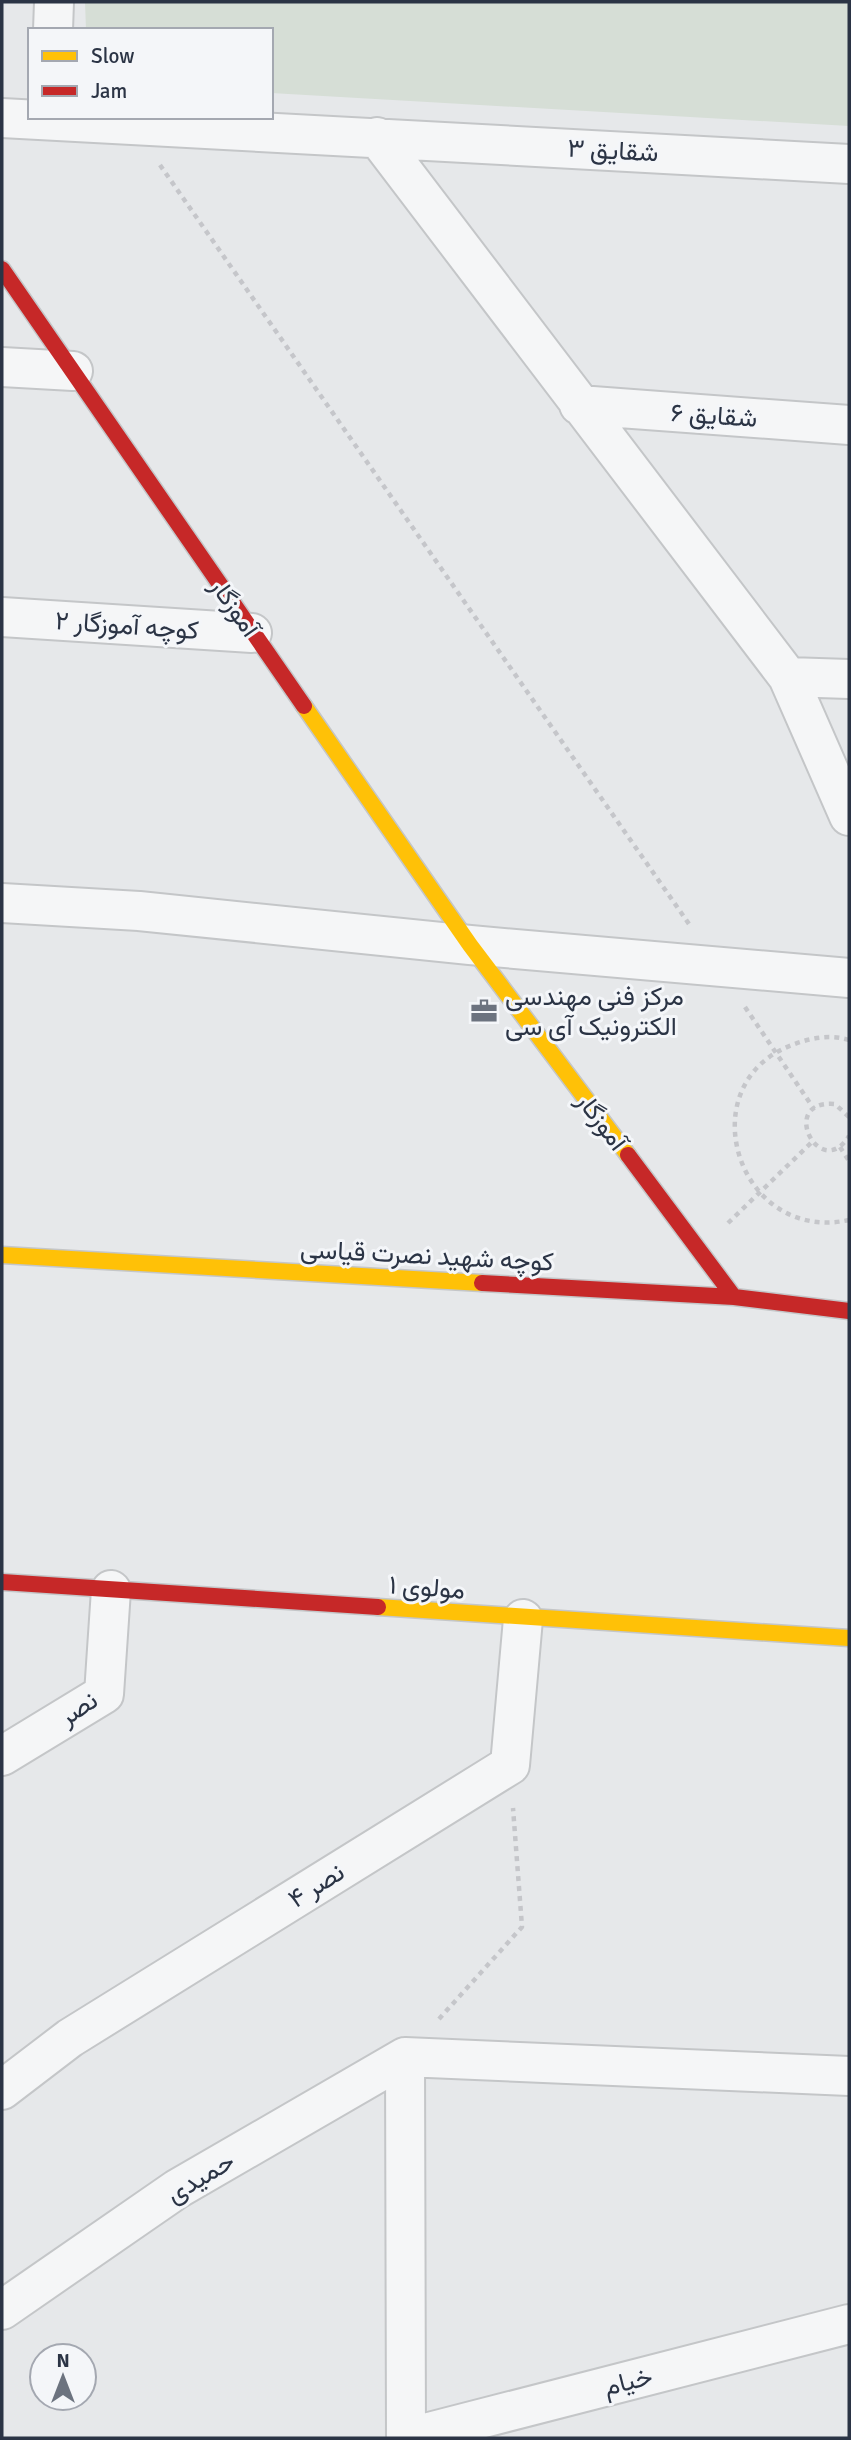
<svg xmlns="http://www.w3.org/2000/svg" width="851" height="2440" viewBox="0 0 851 2440" font-family="Signika,Vazirmatn,sans-serif">
  <rect width="100%" height="100%" fill="#e6e8ea"/>
  <!-- green -->
  <path fill="#d6ded6" d="M85,2h764v124l-578,-33v-63h-185z"/>
  <g fill="none" stroke-linecap="round" stroke-linejoin="round">
    <!-- street casing -->
    <g stroke="#c4c6c8" stroke-width="42">
      <path id="street" d="M53,30l1,-28
        M2,118l847,46
        M377,137l411,540 61,139
        M2,367l71,4
        M579,405l270,20
        M2,617l250,16
        M788,677l61,2
        M2,903l137,8 331,34 379,33
        M2,1756l102,-62 7,-104
        M405,2057l444,19
        M405,2057l1,381
        M2,2090l68,-52 440,-273 13,-146
        M2,2310l175,-121 228,-132
        M406,2438l443,-114"/>
    </g>
    <!-- slow casing -->
    <g stroke="#c4c6c8" stroke-width="19">
      <path id="slow" d="M304,706l166,239 158,210
        M2,1255l480,28
        M378,1607l471,31"/>
    </g>
    <!-- jam casing -->
    <g stroke="#c4c6c8" stroke-width="19">
      <path id="jam" d="M2,269l302,437
        M628,1155l106,142
        M482,1283l252,14 115,14
        M2,1582l376,25"/>
    </g>
    <!-- path -->
    <path stroke="#c5c6ca" stroke-width="4.5" stroke-dasharray="5 5" stroke-linecap="butt" d="M160,165l529,759
      M745,1007l69,102
      M849,1040c-19,-6 -39,-2 -57,5 -104,39 -55,199 57,175
      M849,1117l-14,-13c-58,-5 -15,79 14,32
      M840,1147l9,14
      M728,1223l84,-81
      M439,2019l83,-92 -9,-119"/>
    <!-- street -->
    <use href="#street" stroke="#f5f6f7" stroke-width="38"/>
    <!-- slow -->
    <use href="#slow" stroke="#ffc107" stroke-width="16"/>
    <!-- jam -->
    <use href="#jam" stroke="#c62828" stroke-width="16"/>
  </g>
  <!-- icons -->
  <defs>
    <g id="office-bare" transform="scale(2.1)"><path d="M-6-3h4V-5.5h4V-3h4V5H-6ZM-1-4.5V-3h2v-1.5ZM-6 0V1H6V0Z" fill="#6c737f" stroke="#f4f6f9" stroke-width="2.5" paint-order="stroke"/></g>
  </defs>
  <g fill-rule="evenodd">
    <use href="#office-bare" x="484" y="1011"/>
  </g>
  <g text-anchor="middle" stroke-width="6" stroke-linejoin="round" paint-order="stroke">
    <!-- street labels -->
    <g font-size="26" fill="#2b3445" stroke="#f4f6f9">
      <text transform="translate(613 150) rotate(3)" y="9">شقایق ۳</text>
      <text transform="translate(714 415) rotate(4)" y="9">شقایق ۶</text>
      <text transform="translate(235 607) rotate(55)" y="9">آموزگار</text>
      <text transform="translate(127 625) rotate(4)" y="9">کوچه آموزگار ۲</text>
      <text transform="translate(602 1121) rotate(53)" y="9">آموزگار</text>
      <text transform="translate(427 1255) rotate(3)" y="9">کوچه شهید نصرت قیاسی</text>
      <text transform="translate(427 1587) rotate(4)" y="9">مولوی ۱</text>
      <text transform="translate(78 1708) rotate(-34)" y="9">نصر</text>
      <text transform="translate(316 1885) rotate(-32)" y="9">نصر ۴</text>
      <text transform="translate(200 2177) rotate(-31)" y="9">حمیدی</text>
      <text transform="translate(628 2381) rotate(-14)" y="9">خیام</text>
    </g>
    <!-- poi labels -->
    <g font-size="26" fill="#2b3445" stroke="#f4f6f9" text-anchor="start">
      <text x="505" y="1005">مرکز فنی مهندسی<tspan x="505" dy="30">الکترونیک آی سی</tspan></text>
    </g>
  </g>
  <!-- border -->
  <rect width="851" height="2440" fill="none" stroke="#2b3445" stroke-width="7"/>
  <!-- legend -->
  <rect x="28" y="28" width="245" height="91" fill="#f4f6f9" stroke="#a4a8b1" stroke-width="2"/>
  <rect x="42" y="51" width="35" height="10" fill="#ffc107" stroke="#a4a8b1" stroke-width="2"/>
  <text x="91" y="63" font-size="21" fill="#2b3445">Slow</text>
  <rect x="42" y="86" width="35" height="10" fill="#c62828" stroke="#a4a8b1" stroke-width="2"/>
  <text x="91" y="98" font-size="21" fill="#2b3445">Jam</text>
  <!-- north arrow -->
  <g transform="translate(63 2377)"><circle r="33" fill="#f4f6f9" stroke="#a4a8b1" stroke-width="2"/>
  <path d="M0-5L12 26L0 18L-12 26Z" fill="#6c737f"/>
  <text y="-10" font-size="19" font-weight="bold" text-anchor="middle" fill="#2b3445">N</text>
  </g>
</svg>
